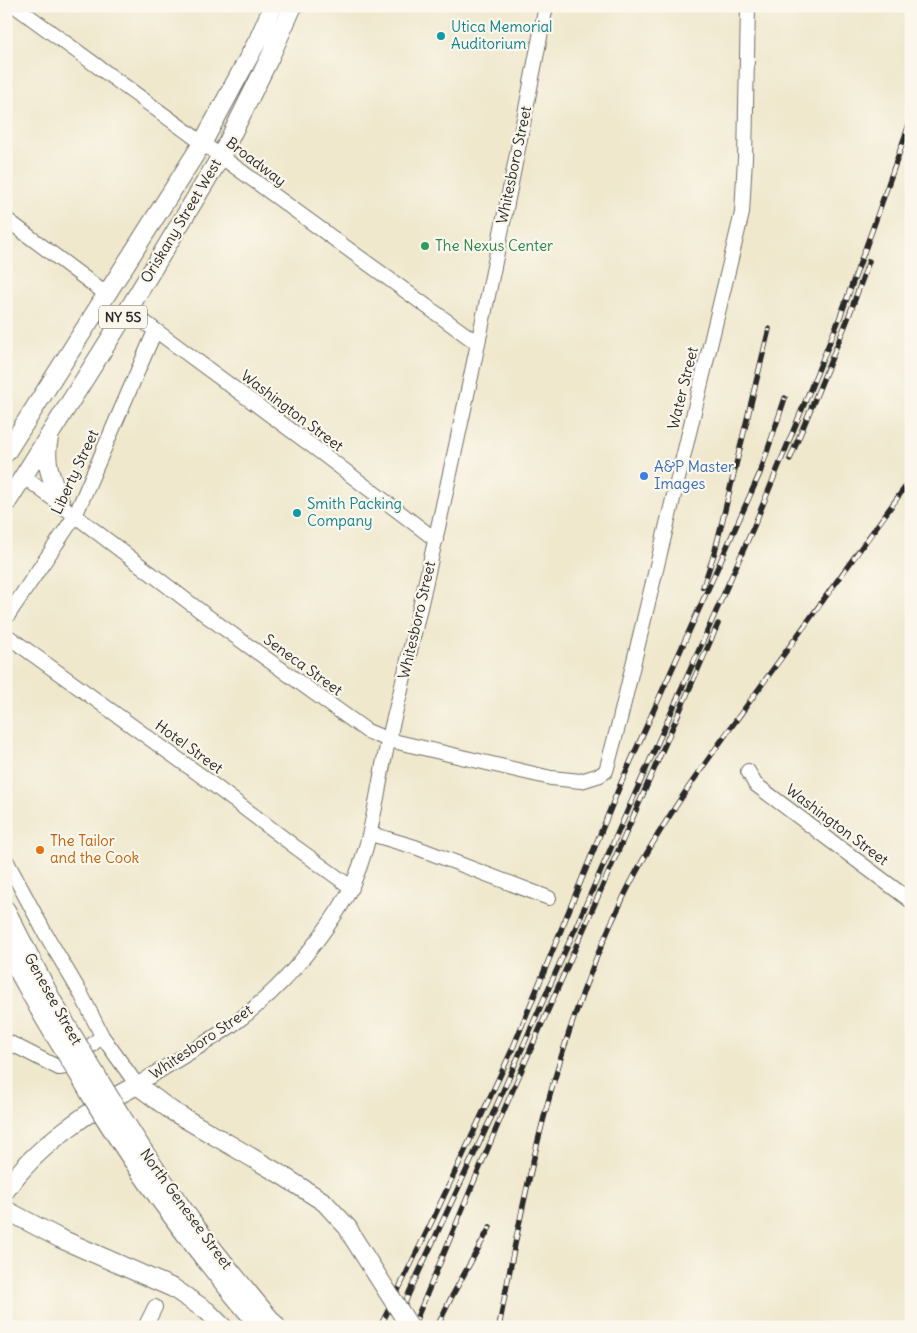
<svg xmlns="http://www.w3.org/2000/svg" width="917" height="1333" viewBox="0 0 917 1333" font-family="Delius,sans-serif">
  <rect width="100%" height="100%" fill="#fbf7ec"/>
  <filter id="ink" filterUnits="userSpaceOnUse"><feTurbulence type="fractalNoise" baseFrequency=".02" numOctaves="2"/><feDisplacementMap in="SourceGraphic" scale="10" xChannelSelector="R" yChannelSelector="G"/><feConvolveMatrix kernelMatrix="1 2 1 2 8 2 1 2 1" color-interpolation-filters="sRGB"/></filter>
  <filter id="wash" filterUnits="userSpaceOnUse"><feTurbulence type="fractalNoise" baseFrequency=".0096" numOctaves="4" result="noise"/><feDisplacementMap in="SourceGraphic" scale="20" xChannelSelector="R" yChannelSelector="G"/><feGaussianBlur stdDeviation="1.12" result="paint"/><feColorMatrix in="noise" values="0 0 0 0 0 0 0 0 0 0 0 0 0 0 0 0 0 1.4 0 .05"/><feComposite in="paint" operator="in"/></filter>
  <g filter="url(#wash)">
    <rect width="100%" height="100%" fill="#efe8cd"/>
  </g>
  <g filter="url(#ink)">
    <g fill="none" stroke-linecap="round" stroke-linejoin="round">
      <!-- minor casing -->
      <g stroke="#706d64" stroke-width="16">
        <path id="minor" d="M15,6c154,112 308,226 462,337
          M6,219l100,75
          M128,310l187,138 121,92
          M23,476l184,140 160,115 22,9 162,38 30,3 19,-6 6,-4 14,-52 122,-506 3,-55 3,-152
          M6,618l69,-102 80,-185
          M6,635l197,142 91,69 58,42
          M748,771l7,13 156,117
          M371,834l44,13 134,51
          M6,860l39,73 36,61 21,42 35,49c33,-22 70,-41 102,-65 40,-30 73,-69 100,-111 29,-44 35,-98 45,-149 5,-23 11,-47 17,-70 53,-227 101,-455 145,-684
          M6,1041l53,27 7,-1 36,-31
          M145,1327l10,-20"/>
      </g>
      <!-- major casing -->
      <g stroke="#706d64" stroke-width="20">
        <path id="major" d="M49,438c-6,25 4,44 12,67
          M6,453l197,-311 55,-102 15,-34
          M6,504l122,-194 93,-154 49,-99 23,-51
          M6,910l47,92
          M6,949l33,60
          M6,1190c29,-43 86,-82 131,-105l35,26 108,63 44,28 24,26 4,8
          M6,1210l53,28 114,50 34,23 16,16"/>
      </g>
      <!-- minor -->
      <use href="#minor" stroke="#fff" stroke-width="14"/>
      <!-- major -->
      <use href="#major" stroke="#fff" stroke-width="18"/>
      <!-- rail casing -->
      <g stroke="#2b2b2b" stroke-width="5.5">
        <path id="rail" d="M790,459l57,-138 22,-60
          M703,587l12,-36 54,-222
          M380,1327l54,-110 78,-167 109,-267 139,-310 25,-75
          M396,1327l13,-34 82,-175 263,-592 86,-209 34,-92 37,-106
          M413,1327l91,-217 214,-486
          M437,1327l14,-29 39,-71
          M499,1327c27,-147 59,-298 126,-433 36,-73 86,-139 133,-204 51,-70 102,-140 153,-211"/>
      </g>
      <!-- rail -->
      <use href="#rail" stroke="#fbf7ec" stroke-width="4" stroke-dasharray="11" stroke-linecap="butt"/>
      <!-- major-bridge casing -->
      <g stroke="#706d64" stroke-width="20" stroke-linecap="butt">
        <path id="major-bridge" d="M53,1002c45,77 90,153 143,225 26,34 53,67 81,100
          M39,1009c16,29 35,56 51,85 49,82 108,160 170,233
          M352,1236l58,91"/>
      </g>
      <!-- major-bridge -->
      <use href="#major-bridge" stroke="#fff" stroke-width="18"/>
    </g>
  </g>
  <!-- markers -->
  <g fill="#0f9aa8" stroke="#fbf7ec" stroke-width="2">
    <circle cx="441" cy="36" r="5"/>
    <circle cx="297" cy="513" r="5"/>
  </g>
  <circle fill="#2e9e5b" stroke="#fbf7ec" stroke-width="2" cx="425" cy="246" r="5"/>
  <circle fill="#3f7fe0" stroke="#fbf7ec" stroke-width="2" cx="644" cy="476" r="5"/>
  <circle fill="#e8710a" stroke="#fbf7ec" stroke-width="2" cx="40" cy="850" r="5"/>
  <g text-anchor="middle" stroke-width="4.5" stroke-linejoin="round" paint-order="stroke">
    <!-- shield labels -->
    <rect fill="#fbf7ec" stroke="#696865" stroke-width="1" x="99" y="305.5" width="48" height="23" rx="4"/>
    <g font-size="14" font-weight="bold" fill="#2b2b2b">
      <text x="123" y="322">NY 5S</text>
    </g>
    <!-- culture labels -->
    <g font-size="15" fill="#0d838f" stroke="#fbf7ec" text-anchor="start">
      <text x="451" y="32">Utica Memorial<tspan x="451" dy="17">Auditorium</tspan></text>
      <text x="307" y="509">Smith Packing<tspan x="307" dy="17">Company</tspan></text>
    </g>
    <!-- street labels -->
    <g font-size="15" fill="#2b2b2b" stroke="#fbf7ec">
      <text transform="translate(256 162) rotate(37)" y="5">Broadway</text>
      <text transform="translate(514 165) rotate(-78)" y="5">Whitesboro Street</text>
      <text transform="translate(181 221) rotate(-59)" y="5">Oriskany Street West</text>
      <text transform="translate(683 388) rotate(-76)" y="5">Water Street</text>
      <text transform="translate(292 411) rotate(37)" y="5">Washington Street</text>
      <text transform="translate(75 472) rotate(-65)" y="5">Liberty Street</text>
      <text transform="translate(417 620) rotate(-77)" y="5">Whitesboro Street</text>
      <text transform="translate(303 665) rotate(36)" y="5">Seneca Street</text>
      <text transform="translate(189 747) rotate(36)" y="5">Hotel Street</text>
      <text transform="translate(837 825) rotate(37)" y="5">Washington Street</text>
      <text transform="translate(53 999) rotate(61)" y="5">Genesee Street</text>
      <text transform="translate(201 1042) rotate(-34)" y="5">Whitesboro Street</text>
      <text transform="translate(186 1209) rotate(54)" y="5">North Genesee Street</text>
    </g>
    <!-- leisure labels -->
    <g font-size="15" fill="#27864d" stroke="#fbf7ec" text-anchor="start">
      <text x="435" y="251">The Nexus Center</text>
    </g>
    <!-- shop labels -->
    <g font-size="15" fill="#366cbe" stroke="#fbf7ec" text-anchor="start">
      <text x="654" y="472">A&amp;P Master<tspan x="654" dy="17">Images</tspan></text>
    </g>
    <!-- food labels -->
    <g font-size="15" fill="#c56008" stroke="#fbf7ec" text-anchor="start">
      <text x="50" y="846">The Tailor<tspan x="50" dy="17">and the Cook</tspan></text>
    </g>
  </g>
  <!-- margin -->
  <rect width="917" height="1333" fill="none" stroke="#fbf7ec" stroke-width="25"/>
</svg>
